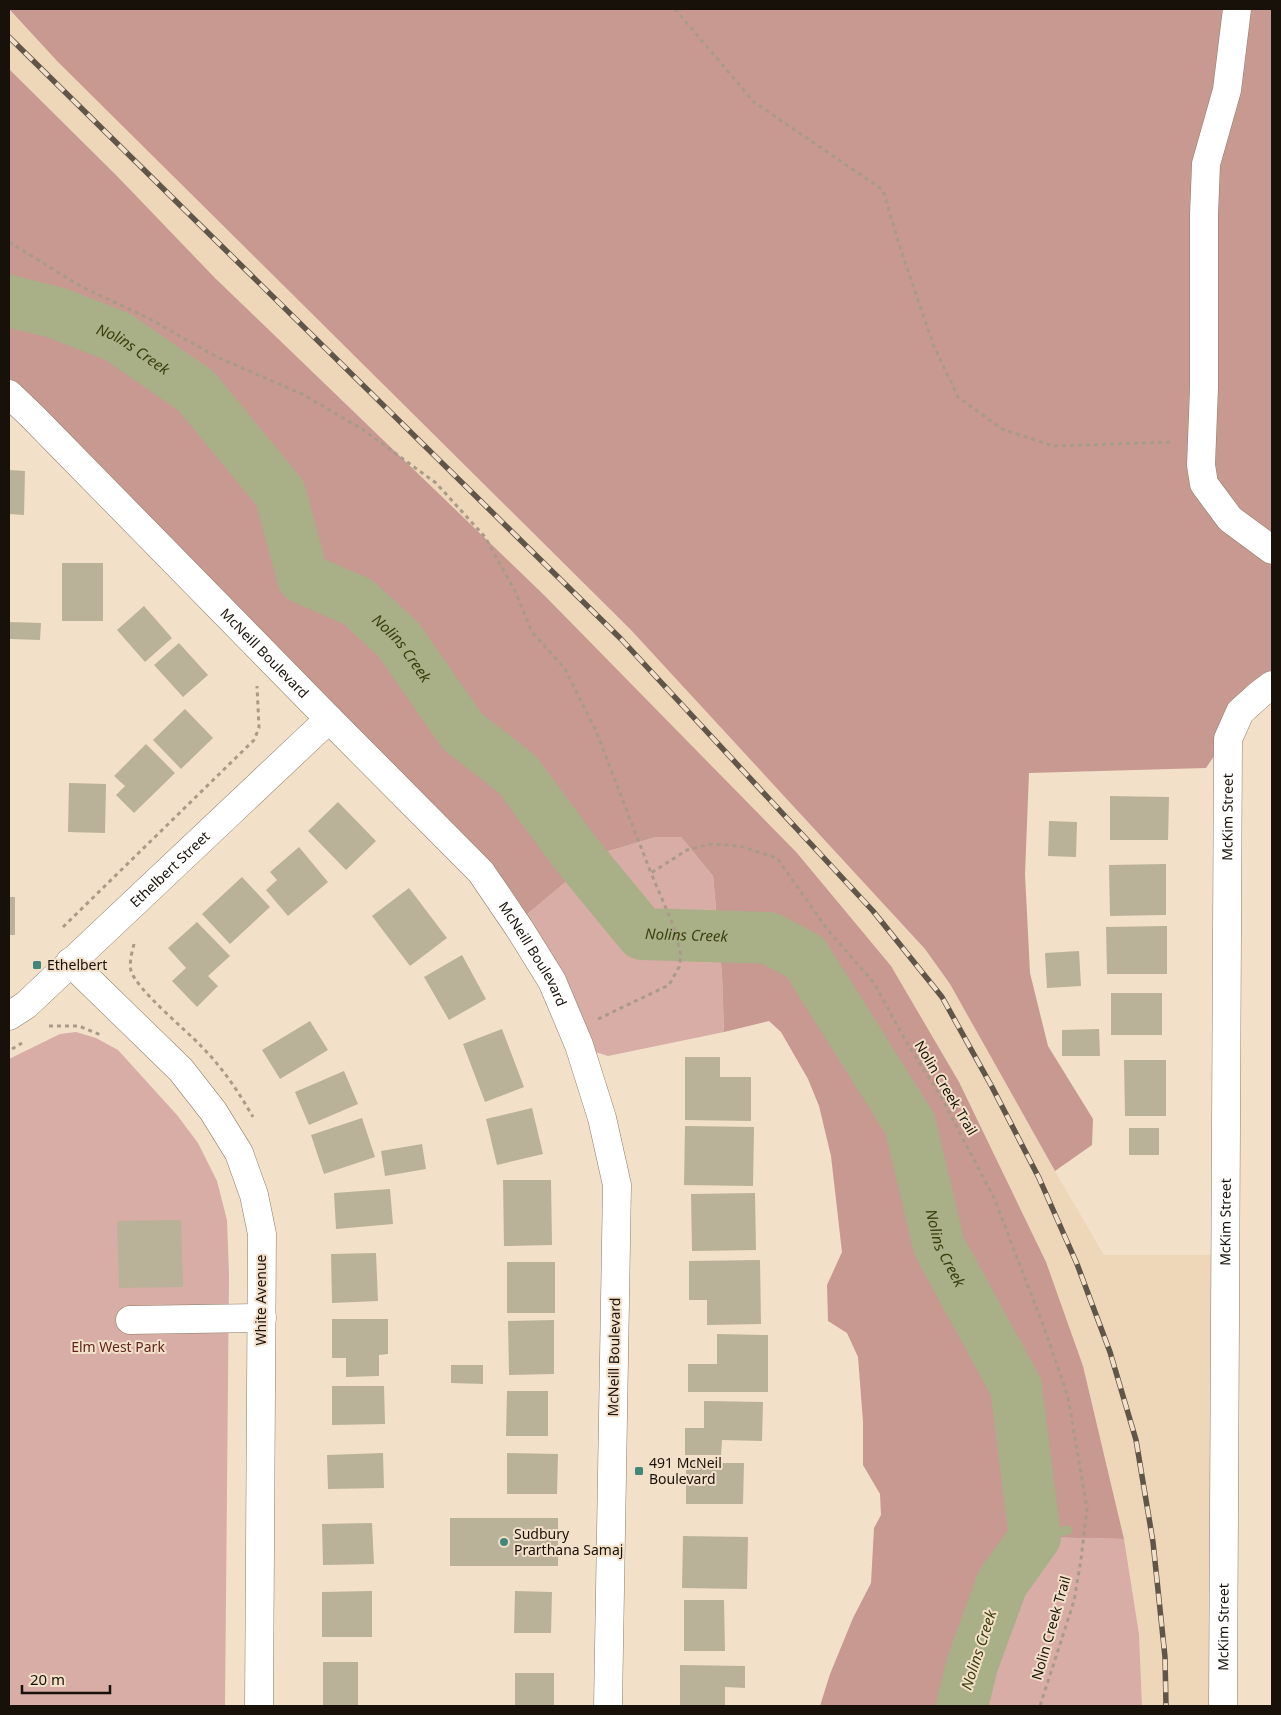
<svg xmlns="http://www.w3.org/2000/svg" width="1281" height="1715" viewBox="0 0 1281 1715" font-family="'Noto Sans',sans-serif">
  <rect width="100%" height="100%" fill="#f3e0c9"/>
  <!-- built -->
  <path fill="#eed6b9" d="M9,10l49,52 573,568 294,319 25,35 105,187 49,84h119l-2,451h-79l-3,-72 -15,-95 -41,-173 -539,-771 -329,-317 -98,-102 -108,-107z"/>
  <!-- green -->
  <path fill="#d7ada6" d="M656,837h25l32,39 9,99 2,57 -116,24 -31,-10 -64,-120 86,-72z
    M76,1032l20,6 22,12 59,65 21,28 19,38 10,39 2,54 -4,432h-216v-647l51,-25z
    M1033,1537l91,2 15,95 3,72h-182l10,-42 29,-82z"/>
  <!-- forest -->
  <path fill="#c89991" d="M9,9h1263v672l-47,59 -19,28 -177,5 -4,101 5,99 18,73 45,73 -1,26 -37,26 -105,-187 -25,-35 -294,-319 -573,-568z
    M9,69l108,107 98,102 329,317 253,258 94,113 68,116 87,180 37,104 41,173 -91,-2 -34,45 -29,82 -10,42h-140l10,-32 23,-56 18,-35 3,-55 7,-13 -1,-21 -17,-29v-43l-5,-65 -11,-24 -19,-12 -1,-36 15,-33 -11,-96 -12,-50 -11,-27 -27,-47 -12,-11 -45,11 -2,-57 -9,-99 -32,-39h-25l-57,17 -86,72 -34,-52 -470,-477z"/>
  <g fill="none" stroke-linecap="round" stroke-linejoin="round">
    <!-- stream -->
    <path stroke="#a9af86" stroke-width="9" d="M1035,1537l33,-7"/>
    <!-- river -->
    <path stroke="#a9af86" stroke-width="52" id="s1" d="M9,301l48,12 61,24 78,54 84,102 23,85 55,24 40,37 65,93 54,42 60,81 65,79 127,4 36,19 105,167 29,122 77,141 19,150 -33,46 -30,82 -10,41"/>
  </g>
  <!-- building -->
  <path fill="#b9b298" d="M9,470l16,1 -1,44 -15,-1z
    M62,563h41v58h-41z
    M144,606l28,32 -27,24 -28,-32z
    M9,622l32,1 -1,17 -31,-1z
    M179,643l29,32 -25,22 -29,-32z
    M185,709l28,29 -32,31 -28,-29z
    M146,744l29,29 -41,40 -18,-18 9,-9 -11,-10z
    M69,783l37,1 -1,49 -37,-1z
    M1110,796l59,1 -1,43h-58z
    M338,802l38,39 -30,29 -38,-39z
    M1049,821l28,1 -1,35 -28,-1z
    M299,847l29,35 -40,34 -22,-26 11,-10 -7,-8z
    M1166,864v51l-56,1 -1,-51z
    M242,877l28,30 -40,37 -28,-30z
    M409,888l38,50 -37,28 -38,-50z
    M9,897h6v38h-6z
    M197,922l33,34 -22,20 10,10 -21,21 -25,-26 14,-13 -18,-20z
    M1167,926v48h-60l-1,-47z
    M1079,951l2,35 -34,2 -2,-35z
    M462,955l24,44 -37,21 -25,-43z
    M1111,993h51v42h-51z
    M310,1021l18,29 -48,29 -18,-29z
    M502,1029l22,58 -39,15 -22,-58z
    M1099,1029l1,27h-38v-26z
    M685,1057h35v20h31v44l-66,-1z
    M1124,1060h42v56h-41z
    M344,1071l14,33 -49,21 -14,-33z
    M532,1108l11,46 -46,11 -11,-46z
    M362,1118l13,39 -51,17 -13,-39z
    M685,1126l69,1 -1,59 -69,-1z
    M1129,1128h30v27h-30z
    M422,1144l4,25 -41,7 -4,-25z
    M503,1180h48l1,65 -48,1z
    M390,1189l3,35 -57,5 -2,-36z
    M755,1193l1,57 -64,1 -1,-57z
    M181,1220l2,67 -64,1 -2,-67z
    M376,1253l2,48 -46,2 -1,-49z
    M760,1260l1,64 -54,1v-25h-18v-39z
    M507,1262h48v51h-48z
    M332,1319h56v35l-9,1v21l-33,1v-19h-14z
    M554,1320v54l-45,1 -1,-54z
    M717,1334l51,1v57h-80v-28h29z
    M451,1365h32v19l-32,-1z
    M332,1386h52l1,38 -53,1z
    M507,1391h41v45h-42z
    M704,1401l59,1 -1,39 -40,-1 -1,15h-36v-27h19z
    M383,1453l1,35 -56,1 -1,-34z
    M507,1453l51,1 -1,40h-50z
    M686,1463h58l-1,41h-57z
    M450,1518h108v48h-108z
    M372,1523l2,41 -51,1 -1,-41z
    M683,1536l65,1 -1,52 -65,-1z
    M372,1591v46h-50v-45z
    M515,1591l37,1 -1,41h-37z
    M684,1600h40l1,51h-41z
    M323,1662h35v44h-35z
    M680,1665l65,1v22l-20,-1v19h-45z
    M515,1673h39v33h-39z"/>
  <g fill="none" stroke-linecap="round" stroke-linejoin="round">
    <!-- minor casing -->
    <g stroke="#8e7d68" stroke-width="29">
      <g id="minor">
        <path d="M1237,9l-10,81 -21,74 -2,51v173l-3,77 3,19 26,35 42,31"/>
        <path id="s2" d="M9,394l23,22 297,303 152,153 38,56 33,53 27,64 23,73 15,67 -9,521"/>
        <path d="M70,962l111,108 32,41 26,42 15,42 8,39 -3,472"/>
        <path id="s3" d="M9,1016l17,-11 303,-286"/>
        <path d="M130,1320l132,-2"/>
        <path id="s4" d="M1223,1706l5,-967 12,-27 20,-18 12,-9"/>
      </g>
    </g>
    <!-- path -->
    <path stroke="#aa9b89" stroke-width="3" stroke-dasharray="4 4" stroke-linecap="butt" d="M675,9l79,93 129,88 15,51 35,103 25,53 44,32 51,17 120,-4
      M9,242l73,45 64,30 71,40 85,37 60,35 74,54 49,54 30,54 17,41 33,37 31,62 55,142
      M63,927l191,-187 5,-12 -2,-42
      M134,944c-2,8 -5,18 -3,27 7,20 54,58 70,75 21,21 37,45 52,71
      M598,1019l71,-34 10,-18 2,-11 -7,-29 -23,-54 36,-23 23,-6 30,2 37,12 50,71 47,54 30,55 37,59 53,101 51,132 23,67 19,112 -6,50 -7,42 -34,105
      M49,1026h30l22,9
      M12,1049l10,-6"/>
    <!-- minor -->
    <use href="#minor" stroke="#fff" stroke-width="28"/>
    <!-- rail casing -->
    <g stroke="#605549" stroke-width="5.5">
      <path id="rail" d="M9,37l612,602 252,272 69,86 50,90 47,91 38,86 33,88 26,88 17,102 12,115 1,49"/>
    </g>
    <!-- rail -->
    <use href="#rail" stroke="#f3e0c9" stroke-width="4" stroke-dasharray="11" stroke-linecap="butt"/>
  </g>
  <!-- markers -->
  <g fill="#43867a" stroke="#f3e0c9" stroke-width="2">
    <rect x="32" y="960" width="10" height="10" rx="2.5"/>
    <rect x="634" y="1466" width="10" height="10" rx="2.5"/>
    <circle cx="504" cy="1542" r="5"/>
  </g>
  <g text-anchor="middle" stroke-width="4" stroke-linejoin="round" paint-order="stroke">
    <!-- street labels -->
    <g font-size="14" fill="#181109" stroke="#f3e0c9">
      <text dy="5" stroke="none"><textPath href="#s2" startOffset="364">McNeill Boulevard</textPath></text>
      <text dy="5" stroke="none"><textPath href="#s4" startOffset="889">McKim Street</textPath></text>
      <text dy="5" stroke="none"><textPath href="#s3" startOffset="218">Ethelbert Street</textPath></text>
      <text dy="5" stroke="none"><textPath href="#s2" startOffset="769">McNeill Boulevard</textPath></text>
      <text transform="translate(946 1088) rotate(59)" y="5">Nolin Creek Trail</text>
      <text dy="5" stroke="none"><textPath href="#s4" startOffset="484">McKim Street</textPath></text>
      <text transform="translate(261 1300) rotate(-90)" y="5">White Avenue</text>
      <text transform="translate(614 1357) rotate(-89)" y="5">McNeill Boulevard</text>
      <text transform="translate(1051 1628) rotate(-74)" y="5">Nolin Creek Trail</text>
      <text dy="5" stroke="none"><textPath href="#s4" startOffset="79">McKim Street</textPath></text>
    </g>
    <!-- poi labels -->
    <g font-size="14" fill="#181109" stroke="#f3e0c9" text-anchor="start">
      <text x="47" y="970">Ethelbert</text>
      <text x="649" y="1468">491 McNeil<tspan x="649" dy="16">Boulevard</tspan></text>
      <text x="514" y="1539">Sudbury<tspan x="514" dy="16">Prarthana Samaj</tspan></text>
    </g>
    <!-- park labels -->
    <g font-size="14" fill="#5f241d" stroke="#f3e0c9">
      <text x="118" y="1352">Elm West Park</text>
    </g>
    <!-- water labels -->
    <g font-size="15" font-style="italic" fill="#3a3f0d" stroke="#f3e0c9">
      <text dy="5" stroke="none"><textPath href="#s1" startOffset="134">Nolins Creek</textPath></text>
      <text dy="5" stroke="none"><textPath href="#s1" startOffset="554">Nolins Creek</textPath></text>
      <text dy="5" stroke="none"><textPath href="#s1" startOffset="974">Nolins Creek</textPath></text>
      <text dy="5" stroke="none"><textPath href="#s1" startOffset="1424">Nolins Creek</textPath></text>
      <text transform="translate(979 1650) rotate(-72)" y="5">Nolins Creek</text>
    </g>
  </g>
  <!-- border -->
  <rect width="1281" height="1715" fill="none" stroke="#181109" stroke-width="20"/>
  <!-- scale -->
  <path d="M22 1685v8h88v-8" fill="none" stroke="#181109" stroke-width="2.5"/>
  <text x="30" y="1685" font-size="15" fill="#181109" stroke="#f3e0c9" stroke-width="4" paint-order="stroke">20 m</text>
</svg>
